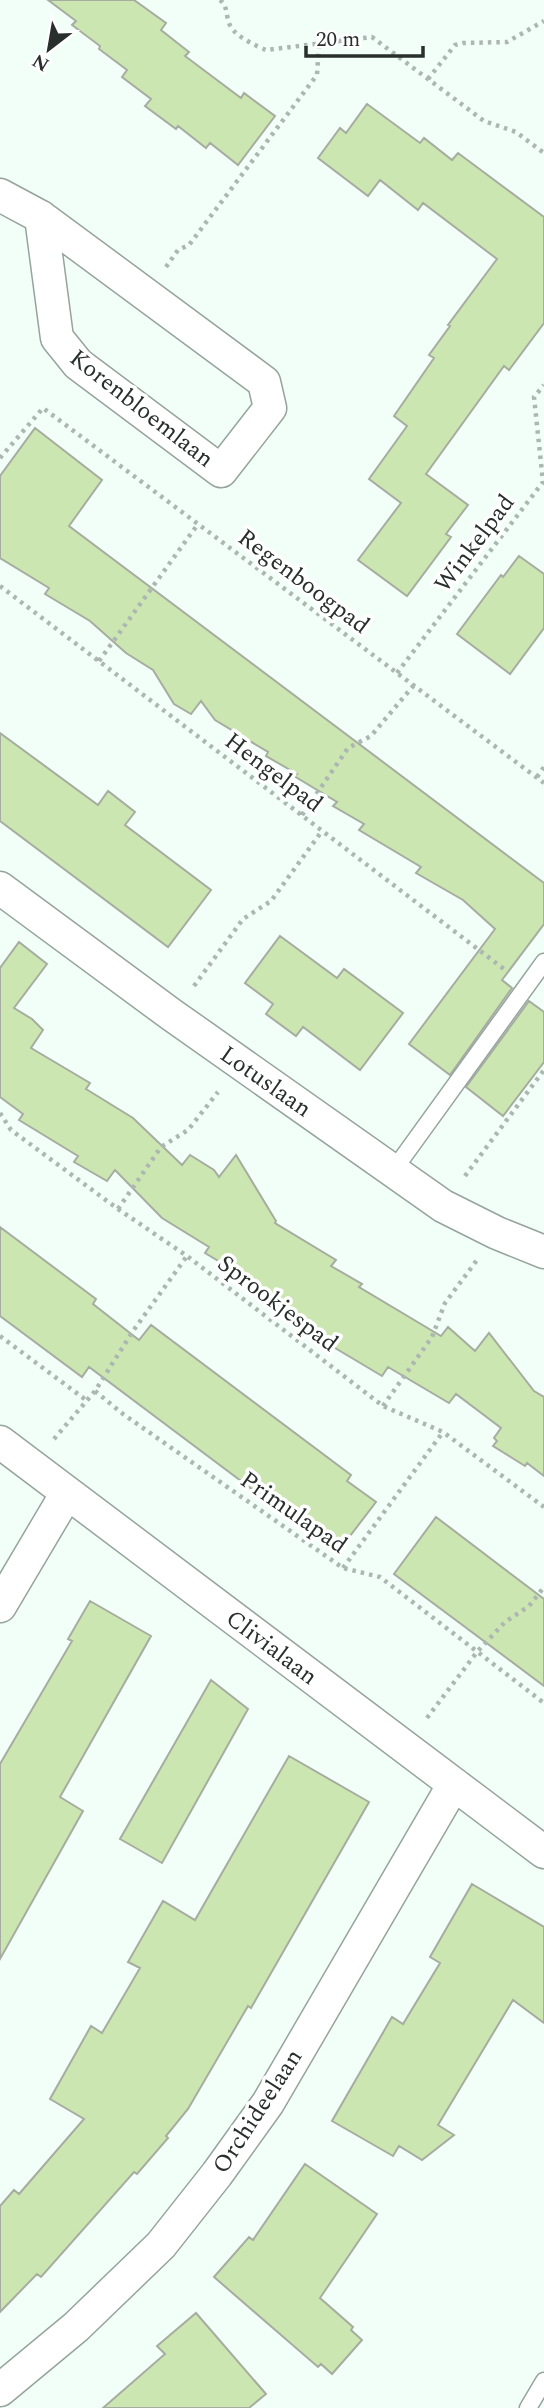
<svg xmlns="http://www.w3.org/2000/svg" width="544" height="2408" viewBox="0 0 544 2408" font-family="Spectral,serif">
  <rect width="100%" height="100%" fill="#f2fff8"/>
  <!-- building -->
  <path fill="#cce6b2" stroke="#a6ada0" stroke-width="2" d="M48,0h86l32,23 -5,7 28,22 -4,4 56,42 3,-5 31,23 -37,49 -28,-22 -4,5 -28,-22 -2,3 -31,-23 6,-7 -29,-22 5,-7 -28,-21 1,-3 -28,-21 4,-4z
    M367,104l53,39 4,-5 28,22 6,-7 86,64v106l-35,47 -5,-4 -78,108 42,31 -22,29 5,3 -44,59 -49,-36 43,-57 -32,-24 38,-53 -13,-10 40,-58 -5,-3 21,-29 -2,-1 49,-66 -74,-56 -5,7 -38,-30 -12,16 -50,-38 22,-30 6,5z
    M35,428l67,52 -33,46 475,357v41l-42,56 10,8 -62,87 -41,-31 86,-115 -32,-29 -47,-27 5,-6 -62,-37 5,-6 -31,-18 4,-4 -43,-26 3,-2 -31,-18 2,-4 -53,-32 -14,-19 -10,13 -17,-10 -21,-34 -27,-17 -36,-32 -45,-27 4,-6 -49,-30v-82z
    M519,556l25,18v54l-34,46 -53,-40 44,-59 2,2z
    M0,733l98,72 10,-14 27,21 -10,13 86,65 -43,57 -168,-126z
    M280,936l57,42 7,-9 59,44 -43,57 -57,-43 -7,9 -30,-22 7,-10 -28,-21z
    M19,942l28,22 -33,44 18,11 11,11 -12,18 59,35 -4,6 47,29 49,47 8,-10 24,15 5,7 17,-22 40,66 -1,2 61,37 -5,6 31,18 -3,3 82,49 7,-9 27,24 14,-18 45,58 10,6v79l-17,-13 -2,3 -32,-20 4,-5 -3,-3 7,-10 -45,-34 -7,9 -61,-36 -6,9 -62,-37 4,-6 -49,-30 -20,-20 -50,-30 4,-6 -47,-29 -47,-48 -8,11 -33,-19 4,-6 -59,-36 4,-6 -23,-17v-129z
    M529,1001l15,11v50l-41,54 -37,-29z
    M0,1227l96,72 -3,5 46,36 12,-15 200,150 -4,6 29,21 -39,51 -248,-186 -7,10 -82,-61z
    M436,1517l108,82v87l-150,-112z
    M90,1601l61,35 -91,161 23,14 -83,148v-195l72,-123 -4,-2z
    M211,1680l37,29 -86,154 -42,-24z
    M289,1756l80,46 -118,206 -3,-2 -60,103 -22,27 2,2 -31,36 -3,-2 -93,105 -4,-3 -37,38v-106l14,-16 5,4 65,-75 -34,-20 41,-73 11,7 38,-65 -12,-6 35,-61 32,19z
    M472,1884l72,43v96l-31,-23 -75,125 16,10 -32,25 -23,-14 -6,10 -61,-35 60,-104 11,7 37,-61 -10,-6z
    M305,2164l72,50 -57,84 33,29 -2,3 11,10 -30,34 -11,-10 -3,3 -104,-90 35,-40 4,3z
    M196,2313l70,81 -17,14h-146l62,-54 -8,-8z"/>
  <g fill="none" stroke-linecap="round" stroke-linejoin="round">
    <!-- service casing -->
    <g stroke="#95a49c" stroke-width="19">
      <path id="service" d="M393,1171l151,-209
        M528,2408l16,-27"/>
    </g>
    <!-- minor casing -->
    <g stroke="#95a49c" stroke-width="35">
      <path id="minor" d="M0,195l41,22 223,165 6,26 -49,63 -143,-107 -21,-26 -16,-121
        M0,888l172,127 271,191 54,27 47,19
        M0,1442l544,410
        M0,1606l67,-113
        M0,2390l76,-63 85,-82 56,-71 51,-71 186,-319"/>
    </g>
    <!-- path -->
    <path stroke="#acb7b1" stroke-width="4.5" stroke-dasharray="3.5 5" stroke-linecap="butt" d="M220,0c9,7 5,18 11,27 6,10 25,19 35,23l106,-13 112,84 32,11 28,21
      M428,79l27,-34 8,-2 44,-1 37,-21
      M166,267l12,-17 11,-5 128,-170 2,-30
      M0,458l43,-50 501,375
      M0,586l504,383
      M99,661l99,-137
      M397,673l146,-191 -9,-85 10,-12
      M537,777l7,-10
      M302,815l46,-67 23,-12 43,-51
      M194,986l49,-67 28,-18 51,-70
      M0,1113l11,17 107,79 69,47 196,150 60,26 101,75
      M465,1176l79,-106
      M118,1209l43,-62 27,-17 30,-38
      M0,1336l86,64
      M95,1391l28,23 220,154 37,9 164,126
      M383,1406l49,-69 13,-34 32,-43
      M54,1439l41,-48 38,-60 54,-75
      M343,1568l100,-136
      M427,1718l50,-66 28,-30 24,-16 15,-19"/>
    <!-- service -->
    <use href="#service" stroke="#fff" stroke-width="16"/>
    <!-- minor -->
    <use href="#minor" stroke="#fff" stroke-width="32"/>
  </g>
  <g text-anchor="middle" stroke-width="7" stroke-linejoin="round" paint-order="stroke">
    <!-- street labels -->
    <g font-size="24" fill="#292f2c" stroke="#fff">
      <text transform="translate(142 408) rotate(38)" y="8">Korenbloemlaan</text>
      <text transform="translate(474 543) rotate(-53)" y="8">Winkelpad</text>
      <text transform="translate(304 581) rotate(37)" y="8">Regenboogpad</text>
      <text transform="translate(274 772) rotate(37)" y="8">Hengelpad</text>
      <text transform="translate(266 1081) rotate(35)" y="8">Lotuslaan</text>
      <text transform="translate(278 1303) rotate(37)" y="8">Sprookjespad</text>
      <text transform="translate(294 1512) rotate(35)" y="8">Primulapad</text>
      <text transform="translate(272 1647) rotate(37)" y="8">Clivialaan</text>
      <text transform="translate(257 2111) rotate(-57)" y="8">Orchideelaan</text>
    </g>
  </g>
  <!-- north arrow -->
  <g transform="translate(49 49) rotate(211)" stroke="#ffffff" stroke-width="5" paint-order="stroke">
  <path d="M0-5L12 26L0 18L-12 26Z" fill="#292f2c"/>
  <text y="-10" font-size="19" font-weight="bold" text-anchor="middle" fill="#292f2c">N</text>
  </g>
  <!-- scale -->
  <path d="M306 46v10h117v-10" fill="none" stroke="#292f2c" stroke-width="3.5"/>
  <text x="316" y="46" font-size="21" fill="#292f2c" stroke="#ffffff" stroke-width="5" paint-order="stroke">20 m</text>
</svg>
